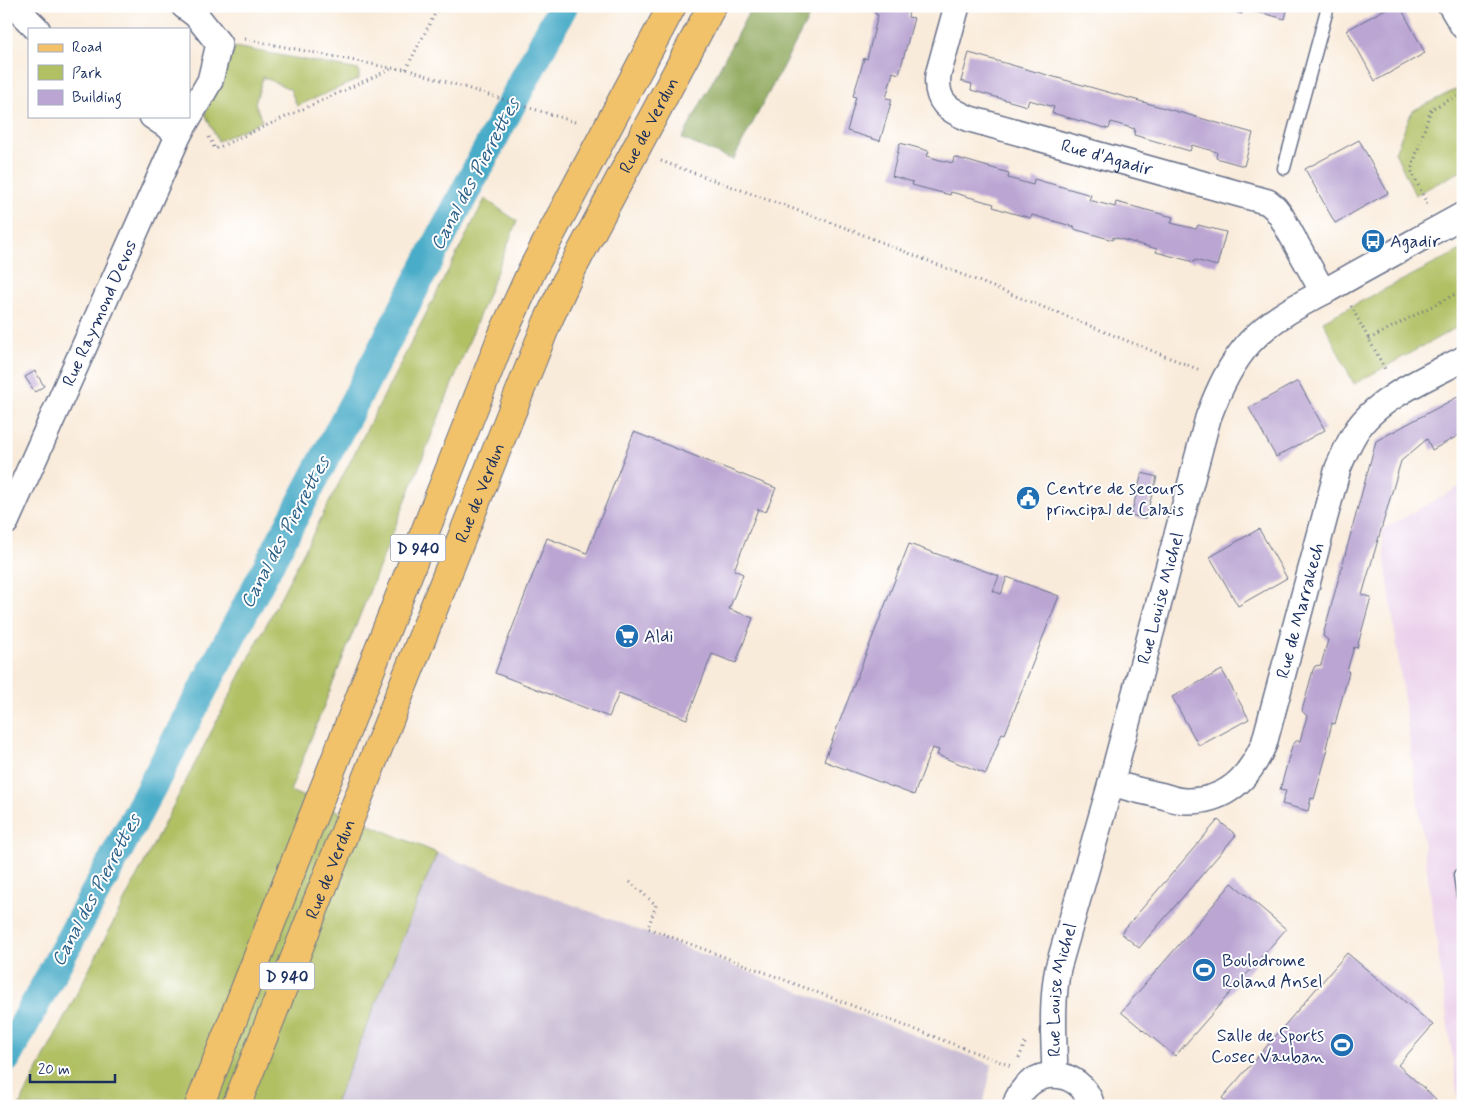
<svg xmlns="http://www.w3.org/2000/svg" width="1469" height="1112" viewBox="0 0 1469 1112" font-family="Mynerve,sans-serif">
  <rect width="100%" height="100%" fill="#fff"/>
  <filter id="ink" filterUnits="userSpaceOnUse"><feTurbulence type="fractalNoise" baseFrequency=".02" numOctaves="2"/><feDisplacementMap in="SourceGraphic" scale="10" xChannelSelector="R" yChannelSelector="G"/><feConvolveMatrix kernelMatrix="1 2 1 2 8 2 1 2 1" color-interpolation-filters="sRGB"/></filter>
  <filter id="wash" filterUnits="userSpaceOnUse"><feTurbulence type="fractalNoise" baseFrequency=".0096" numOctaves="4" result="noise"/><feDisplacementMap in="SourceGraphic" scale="20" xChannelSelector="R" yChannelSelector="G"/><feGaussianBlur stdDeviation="1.12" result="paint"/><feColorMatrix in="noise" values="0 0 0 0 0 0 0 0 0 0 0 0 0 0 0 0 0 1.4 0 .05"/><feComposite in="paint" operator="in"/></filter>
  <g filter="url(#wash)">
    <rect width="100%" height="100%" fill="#f9ebda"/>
    <!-- built -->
    <path fill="#ebd1eb" d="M1463,485v621h-4l-78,-576z"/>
    <!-- industrial -->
    <path fill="#cbbfd5" d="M437,853l555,212 -9,41h-649z"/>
    <!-- green -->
    <path fill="#b0c063" stroke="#667860" d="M235,47l124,23v9l-62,27 -7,-17 -27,-12 -8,26 7,18 -44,20 -13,-27z
      M1463,86v84l-48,25 -20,-43 17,-41z
      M485,199l32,22 -227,570 147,62 -103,253h-315z
      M1463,249v75l-109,60 -31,-63z"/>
    <!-- forest -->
    <path fill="#8ca659" stroke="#546a5c" d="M752,6h63l-82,154 -51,-21z"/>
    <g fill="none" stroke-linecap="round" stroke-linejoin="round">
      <!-- canal -->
      <path stroke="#48acc8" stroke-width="30" d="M6,1058l107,-198 450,-854"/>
    </g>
    <g id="blocks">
      <!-- building -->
      <path fill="#bba6d3" d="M877,6h33l-2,11 6,1 -15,56 -6,-2 -7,26 6,1 -12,42 -33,-10 9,-34 -3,-1 6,-19 5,-19 3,1 11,-44 -3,-1z
        M1214,6h74l-3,13 -42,-11 -1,6z
        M1391,6h9l25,47 -50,28 -28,-51z
        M969,53l284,80 -9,33 -28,-8 1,-6 -25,-7 -2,6 -56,-16 1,-6 -24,-7 -2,7 -57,-16 2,-6 -25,-7 -2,6 -56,-16 1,-6 -11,-3z
        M1359,140l29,53 -53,30 -30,-54z
        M900,143l29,8 -2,5 13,4 13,3 1,-6 55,16 -1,5 25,7 1,-6 57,16 -2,5 26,7 1,-5 57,15 -2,6 25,6 2,-4 28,7 -9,34 -22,-6 -1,2 -38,-10 1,-3 -44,-12v3l-39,-11 1,-2 -43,-12 -1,3 -19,-5 -19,-6 1,-3 -43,-12 -1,3 -38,-10 1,-3 -21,-6z
        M35,371l9,15 -9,6 -10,-15z
        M1298,381l27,49 -49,27 -27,-49z
        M1463,394v39l-31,17 -5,-11 -26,22 -39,134 9,2 -14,51 -3,-1 -7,24 2,1 -14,52 -3,-1 -6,25 2,1 -14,50 -3,-1 -3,13 -26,-7 4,-13 -6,-1 12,-44 4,-5h4l7,-25 -5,-5 11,-41 2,-4 6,-1 7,-25 -5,-4 1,-4 52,-191z
        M634,432l142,56 -10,24 -8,-3 -24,61 9,4 -14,35 24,9 -17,45 -24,-9 -25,65 -68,-26 -10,24 -114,-44 52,-135 40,15z
        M1142,473l15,4 -12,42 -14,-4z
        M1259,529l28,49 -49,28 -28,-49z
        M909,544l90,32 -6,15 8,3 6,-17 52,19 -54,138 -3,-1 -16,41 -49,-19 2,-5 -7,-2 -18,47 -90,-34z
        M1222,670l27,49 -50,27 -27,-49z
        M1218,820l18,15 -97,113 -18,-15z
        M1232,883l54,46 -111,127 -54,-44z
        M1347,953l86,72 -35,40 38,34 -5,7h-201l-8,-8z"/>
    </g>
  </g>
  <g filter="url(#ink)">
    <use href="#blocks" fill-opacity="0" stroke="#697189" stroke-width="1"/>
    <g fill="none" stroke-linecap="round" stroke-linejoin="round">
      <!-- lane casing -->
      <g stroke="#697189" stroke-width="15">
        <path id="lane" d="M1284,168l44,-162
          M1460,875l3,21"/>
      </g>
      <!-- street casing -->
      <g stroke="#697189" stroke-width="28">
        <g id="street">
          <path d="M14,6l23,23"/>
          <path id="s1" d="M957,6l-19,69c-3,27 10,35 32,44l298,83 7,6 6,8 42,76"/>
          <path d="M1451,6l12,20"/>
          <path d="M179,134l31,-53 9,-37 -23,-29 -12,-9"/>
          <path id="s2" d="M6,522l173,-388 -27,-18"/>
          <path id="s3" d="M1111,783c17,5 35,9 52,13 7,2 15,5 23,5 40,1 63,-23 78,-57l74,-276c5,-11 10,-24 17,-35 20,-34 74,-56 108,-74"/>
          <path id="s4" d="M1055,1075c-1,-35 -4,-72 3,-107l53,-185 97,-365c10,-27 22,-54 42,-76 22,-24 51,-38 79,-53 44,-25 89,-49 134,-74"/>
          <path d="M1015,1106c11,-41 66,-41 77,0"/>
        </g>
      </g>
      <!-- primary casing -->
      <g stroke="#697189" stroke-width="30">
        <g id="primary">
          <path d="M199,1106l303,-770 30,-66 140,-264"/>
          <path id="s5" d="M236,1106l311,-783 24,-52 141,-265"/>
        </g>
      </g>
      <!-- path -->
      <path stroke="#697189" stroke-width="3" stroke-dasharray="1 4" stroke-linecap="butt" d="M245,39l146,29 15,1 172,54
        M406,69l33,-63
        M209,137l6,12 176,-80
        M661,161l185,67 354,142
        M1427,204l-16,-34 20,-61 32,-16
        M1351,306l34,63
        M1369,339l94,-49
        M630,882l26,23 -8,23 363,138
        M1019,1058l6,-15"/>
      <!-- lane -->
      <use href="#lane" stroke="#fff" stroke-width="12"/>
      <!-- street -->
      <use href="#street" stroke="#fff" stroke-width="25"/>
      <!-- primary -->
      <use href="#primary" stroke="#f2c26a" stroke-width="28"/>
    </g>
  </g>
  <!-- icons -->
  <defs>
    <g id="bus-disc" transform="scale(1.25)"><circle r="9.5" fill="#1f6fb2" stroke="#fff"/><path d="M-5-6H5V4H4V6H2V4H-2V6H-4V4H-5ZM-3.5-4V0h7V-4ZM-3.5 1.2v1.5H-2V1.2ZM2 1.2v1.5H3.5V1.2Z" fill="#fff"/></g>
    <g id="civic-disc" transform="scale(1.25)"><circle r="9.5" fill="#1f6fb2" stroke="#fff"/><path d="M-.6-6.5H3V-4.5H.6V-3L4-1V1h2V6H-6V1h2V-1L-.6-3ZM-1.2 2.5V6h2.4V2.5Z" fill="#fff"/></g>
    <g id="supermarket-disc" transform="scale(1.25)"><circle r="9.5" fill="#1f6fb2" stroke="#fff"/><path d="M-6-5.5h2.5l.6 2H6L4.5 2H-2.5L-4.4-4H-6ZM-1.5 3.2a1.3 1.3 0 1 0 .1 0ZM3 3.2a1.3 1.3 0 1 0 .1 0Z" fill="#fff"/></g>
    <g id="stadium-disc" transform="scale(1.25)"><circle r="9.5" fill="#1f6fb2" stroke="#fff"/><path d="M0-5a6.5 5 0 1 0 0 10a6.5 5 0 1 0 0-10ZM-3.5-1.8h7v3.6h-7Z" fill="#fff"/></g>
  </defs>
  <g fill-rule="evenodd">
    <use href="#bus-disc" x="1373" y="241"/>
    <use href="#civic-disc" x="1028" y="498"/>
    <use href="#supermarket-disc" x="627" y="636"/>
    <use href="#stadium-disc" x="1204" y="970"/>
    <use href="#stadium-disc" x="1342" y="1045"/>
  </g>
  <g text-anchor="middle" stroke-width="4" stroke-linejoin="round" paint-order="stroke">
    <!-- shield labels -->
    <g fill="#fff" stroke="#5f6d8e" stroke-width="1">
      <rect x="390.5" y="534.5" width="55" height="27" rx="4"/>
      <rect x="259.5" y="962.5" width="55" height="27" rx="4"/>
    </g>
    <g font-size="16" font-weight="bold" fill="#1b2f5e">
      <text x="418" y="554">D 940</text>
      <text x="287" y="982">D 940</text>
    </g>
    <!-- street labels -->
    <g font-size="18" fill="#1b2f5e" stroke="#fff">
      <text dy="6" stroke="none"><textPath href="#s5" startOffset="1065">Rue de Verdun</textPath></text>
      <text dy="6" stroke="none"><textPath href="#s1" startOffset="274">Rue d'Agadir</textPath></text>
      <text dy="6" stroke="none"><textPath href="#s2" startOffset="229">Rue Raymond Devos</textPath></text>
      <text dy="6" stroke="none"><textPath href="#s5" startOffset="660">Rue de Verdun</textPath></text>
      <text dy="6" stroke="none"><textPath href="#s4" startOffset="491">Rue Louise Michel</textPath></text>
      <text dy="6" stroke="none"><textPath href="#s3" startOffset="319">Rue de Marrakech</textPath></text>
      <text dy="6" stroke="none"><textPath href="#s5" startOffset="255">Rue de Verdun</textPath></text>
      <text dy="6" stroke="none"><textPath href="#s4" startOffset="86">Rue Louise Michel</textPath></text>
    </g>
    <!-- poi labels -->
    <g font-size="18" fill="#1b2f5e" stroke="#fff" text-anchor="start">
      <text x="1390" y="247">Agadir</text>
      <text x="1046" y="494">Centre de secours<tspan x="1046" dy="21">principal de Calais</tspan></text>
      <text x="644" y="642">Aldi</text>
      <text x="1222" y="966">Boulodrome<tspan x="1222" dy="21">Roland Ansel</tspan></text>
      <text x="1324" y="1041" text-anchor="end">Salle de Sports<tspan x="1324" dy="21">Cosec Vauban</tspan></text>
    </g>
    <!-- water labels -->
    <g font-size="19" font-style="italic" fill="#2d6188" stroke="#fff">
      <text transform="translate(474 174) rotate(-62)" y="7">Canal des Pierrettes</text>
      <text transform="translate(284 532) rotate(-62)" y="7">Canal des Pierrettes</text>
      <text transform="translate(95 890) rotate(-62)" y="7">Canal des Pierrettes</text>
    </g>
  </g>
  <!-- margin -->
  <rect width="1469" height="1112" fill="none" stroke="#fff" stroke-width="25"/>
  <!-- legend -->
  <rect x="28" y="28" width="162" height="90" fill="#ffffff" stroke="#a4acbf"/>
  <rect x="38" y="44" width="25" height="8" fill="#f2c26a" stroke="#a4acbf"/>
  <text x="72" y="52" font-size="15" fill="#1b2f5e">Road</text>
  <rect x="38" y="65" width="25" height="15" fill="#b0c063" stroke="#a4acbf"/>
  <text x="72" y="78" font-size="15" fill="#1b2f5e">Park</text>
  <rect x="38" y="90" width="25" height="15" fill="#bba6d3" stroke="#a4acbf"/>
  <text x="72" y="102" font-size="15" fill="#1b2f5e">Building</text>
  <!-- scale -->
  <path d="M30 1074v8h85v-8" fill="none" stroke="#1b2f5e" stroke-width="2.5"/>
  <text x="38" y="1074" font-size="15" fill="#1b2f5e" stroke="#ffffff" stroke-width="4" paint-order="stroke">20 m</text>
</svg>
